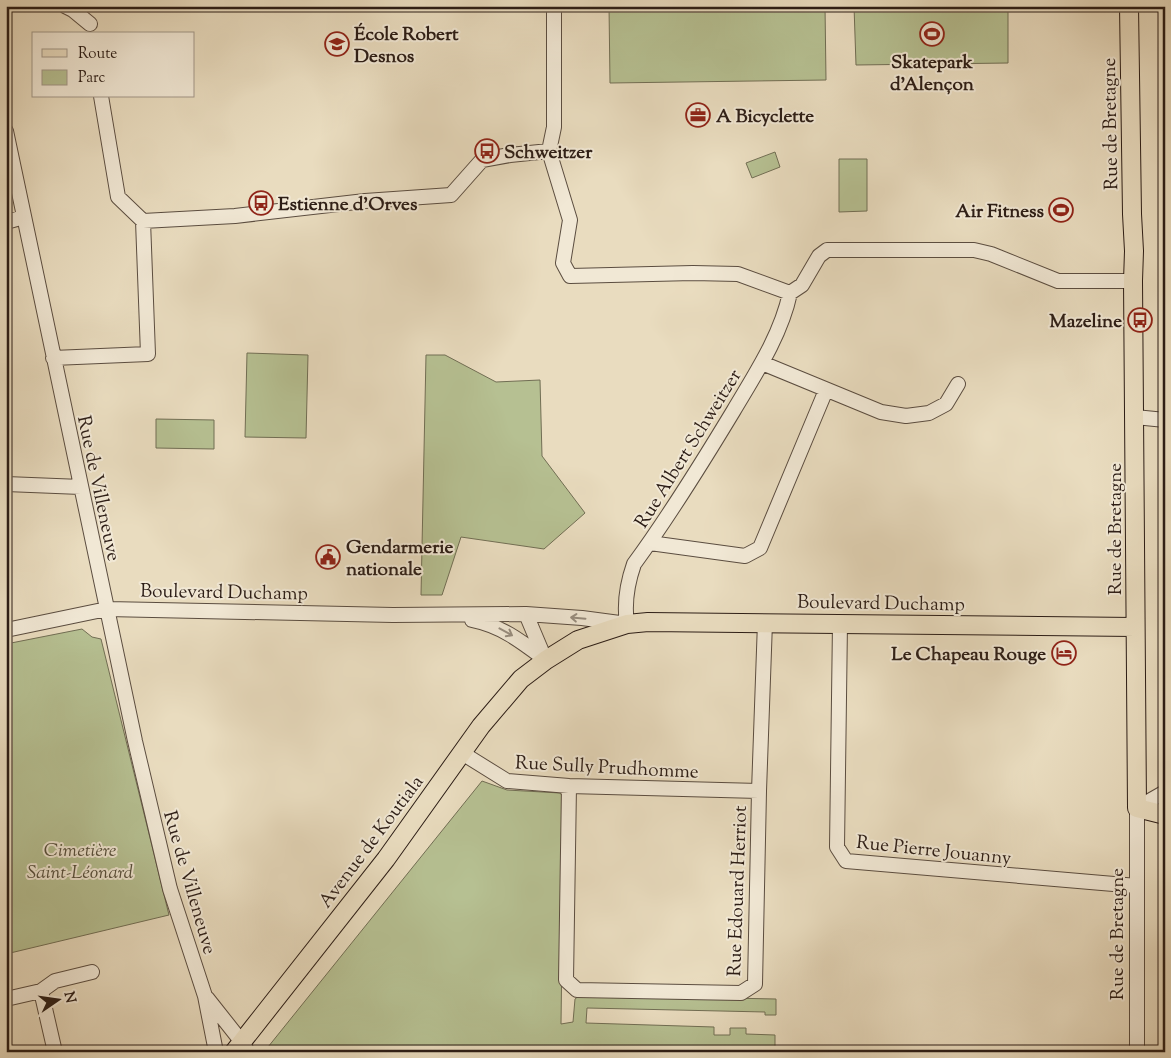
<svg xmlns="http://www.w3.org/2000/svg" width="1171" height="1058" viewBox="0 0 1171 1058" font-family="'Sorts Mill Goudy',serif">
  <rect width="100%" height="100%" fill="#e9dcbf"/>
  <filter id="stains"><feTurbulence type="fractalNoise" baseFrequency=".004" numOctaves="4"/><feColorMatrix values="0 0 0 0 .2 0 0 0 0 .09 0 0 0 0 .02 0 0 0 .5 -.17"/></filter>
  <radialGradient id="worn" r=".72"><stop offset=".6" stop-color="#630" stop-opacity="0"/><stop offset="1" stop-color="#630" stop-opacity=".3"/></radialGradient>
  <!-- green -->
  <path fill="#b6c092" stroke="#716e54" d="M609,6h216l1,74 -216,3z
    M854,6h154v57l-152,2z
    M775,152l5,15 -28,11 -6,-15z
    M839,159h28v52l-28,1z
    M247,353l61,2 -2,83 -61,-1z
    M426,355h19l51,27 44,-2 2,76 43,57 -41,36 -83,-12 -19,58h-21z
    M156,419l58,1v29l-58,-1z
    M82,629l10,8 9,2 68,276 -163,39v-310z
    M482,781l25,9 53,3 4,5 -3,226 12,-2 2,-23 5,-4 196,4v16h-11v-3l-178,-4 -1,15 128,4v8h16v-7h16v6l29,1v17h-506l-1,-5z"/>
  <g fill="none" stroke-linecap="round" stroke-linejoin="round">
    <!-- minor casing -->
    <g stroke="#5b4d40" stroke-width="16">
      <path id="minor" d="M65,6l8,4 17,14
        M6,131l129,610 35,148 35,107 11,56
        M549,151l21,69 -7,43 7,13 123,-3 45,1 52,19
        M549,151l5,-24v-121
        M143,221l92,-5 130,-15 86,-6 31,-35 28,-5 39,-4
        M6,222l18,-5
        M790,293l12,-8 17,-29 8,-6h147l17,4 67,27h75
        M53,358l95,-4 -5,-133 -25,-24 -17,-101
        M762,363l119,49 25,4 23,-3 17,-9 12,-20
        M1135,417l30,3
        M6,484l75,3
        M650,543l95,13 15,-8 66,-158
        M526,614l19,45
        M472,620c30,6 50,22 74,40
        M840,623l-3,224 9,14 291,25
        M6,630l101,-21 286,6 133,-1 56,4 45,6c-3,-20 0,-40 7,-60 36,-49 68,-101 100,-154 22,-37 47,-75 56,-117
        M462,753l45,28 62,5 190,5
        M569,786l-3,194 11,10 164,3 14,-9 4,-193 6,-169
        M41,991l14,61
        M207,998l34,43 7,11
        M6,999l35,-8 14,-10 37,-9
        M1137,1052v-244l28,-16"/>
    </g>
    <!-- major casing -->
    <g stroke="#2c1d16" stroke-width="20">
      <path id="major" d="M1129,6l3,208 2,37 -1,30 4,527 28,7
        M234,1052l152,-193 95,-133 40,-47 25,-19 32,-20 49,-16 21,-2 487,5"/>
    </g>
    <!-- minor -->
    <use href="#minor" stroke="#f1e8d5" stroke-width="14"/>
    <!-- major -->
    <use href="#major" stroke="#e9dcbf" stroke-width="18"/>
  </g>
  <!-- one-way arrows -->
  <defs><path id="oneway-shaft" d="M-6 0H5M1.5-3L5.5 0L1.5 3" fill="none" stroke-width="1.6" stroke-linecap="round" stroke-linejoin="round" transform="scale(1.25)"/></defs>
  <g stroke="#988d7f">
    <use href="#oneway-shaft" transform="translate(578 618) rotate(-175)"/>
    <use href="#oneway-shaft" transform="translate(506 632) rotate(29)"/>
  </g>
  <!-- icons -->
  <defs>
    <g id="stadium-ring" transform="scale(1.25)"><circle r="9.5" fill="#f1e8d5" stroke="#8f2418" stroke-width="1.5"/><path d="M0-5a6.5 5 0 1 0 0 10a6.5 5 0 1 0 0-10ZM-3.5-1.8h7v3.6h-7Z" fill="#8f2418"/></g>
    <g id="school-ring" transform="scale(1.25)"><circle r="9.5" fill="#f1e8d5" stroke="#8f2418" stroke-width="1.5"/><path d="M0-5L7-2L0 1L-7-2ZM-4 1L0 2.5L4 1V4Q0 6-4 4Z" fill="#8f2418"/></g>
    <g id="office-ring" transform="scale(1.25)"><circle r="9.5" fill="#f1e8d5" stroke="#8f2418" stroke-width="1.5"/><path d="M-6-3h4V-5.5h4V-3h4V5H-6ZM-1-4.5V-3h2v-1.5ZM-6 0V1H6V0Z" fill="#8f2418"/></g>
    <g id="bus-ring" transform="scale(1.25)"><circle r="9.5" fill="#f1e8d5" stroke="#8f2418" stroke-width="1.5"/><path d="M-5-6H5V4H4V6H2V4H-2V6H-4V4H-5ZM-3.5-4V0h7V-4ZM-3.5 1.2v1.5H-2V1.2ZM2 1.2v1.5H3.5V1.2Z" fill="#8f2418"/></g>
    <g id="civic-ring" transform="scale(1.25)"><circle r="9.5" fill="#f1e8d5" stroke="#8f2418" stroke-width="1.5"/><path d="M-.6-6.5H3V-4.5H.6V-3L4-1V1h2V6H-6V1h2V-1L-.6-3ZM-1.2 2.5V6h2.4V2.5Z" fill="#8f2418"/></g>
    <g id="hotel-ring" transform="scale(1.25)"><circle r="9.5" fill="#f1e8d5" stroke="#8f2418" stroke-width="1.5"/><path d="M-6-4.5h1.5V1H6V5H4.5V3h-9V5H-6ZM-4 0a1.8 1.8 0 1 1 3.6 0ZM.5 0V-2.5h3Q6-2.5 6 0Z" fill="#8f2418"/></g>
  </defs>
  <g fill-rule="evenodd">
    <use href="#stadium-ring" x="932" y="34"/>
    <use href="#school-ring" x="337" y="44"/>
    <use href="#office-ring" x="698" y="115"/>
    <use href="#bus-ring" x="487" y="151"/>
    <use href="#bus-ring" x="261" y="203"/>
    <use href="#stadium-ring" x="1061" y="210"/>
    <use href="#bus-ring" x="1140" y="320"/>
    <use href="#civic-ring" x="328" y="557"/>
    <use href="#hotel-ring" x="1064" y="653"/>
  </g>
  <g text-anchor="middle" stroke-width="4" stroke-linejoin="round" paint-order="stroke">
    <!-- poi labels -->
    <g font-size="19" font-weight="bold" fill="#2c1d16" stroke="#f1e8d5" text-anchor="start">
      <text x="354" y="40">École Robert<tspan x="354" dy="22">Desnos</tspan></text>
      <text x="932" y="68" text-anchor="middle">Skatepark<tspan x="932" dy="22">d'Alençon</tspan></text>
      <text x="716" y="122">A Bicyclette</text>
      <text x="504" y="158">Schweitzer</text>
      <text x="278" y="210">Estienne d'Orves</text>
      <text x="1044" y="217" text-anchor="end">Air Fitness</text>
      <text x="1122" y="327" text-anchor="end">Mazeline</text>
      <text x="346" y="553">Gendarmerie<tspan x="346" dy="22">nationale</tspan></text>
      <text x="1046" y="660" text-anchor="end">Le Chapeau Rouge</text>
    </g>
    <!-- street labels -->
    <g font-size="19" fill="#2c1d16" stroke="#f1e8d5">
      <text transform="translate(1109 124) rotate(-91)" y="7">Rue de Bretagne</text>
      <text transform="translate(687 448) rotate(-58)" y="7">Rue Albert Schweitzer</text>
      <text transform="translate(100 488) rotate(78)" y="7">Rue de Villeneuve</text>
      <text transform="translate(1114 529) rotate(-90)" y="7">Rue de Bretagne</text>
      <text transform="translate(224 591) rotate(1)" y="7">Boulevard Duchamp</text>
      <text transform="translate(881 602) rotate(1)" y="7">Boulevard Duchamp</text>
      <text transform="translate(607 766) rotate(3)" y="7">Rue Sully Prudhomme</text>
      <text transform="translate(370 841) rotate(-53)" y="7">Avenue de Koutiala</text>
      <text transform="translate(934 849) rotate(6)" y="7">Rue Pierre Jouanny</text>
      <text transform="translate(191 882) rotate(74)" y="7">Rue de Villeneuve</text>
      <text transform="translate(736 891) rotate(-88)" y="7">Rue Edouard Herriot</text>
      <text transform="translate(1116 934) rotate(-90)" y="7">Rue de Bretagne</text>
    </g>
    <!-- park labels -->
    <g font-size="19" font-style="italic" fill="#554e3b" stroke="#f1e8d5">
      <text x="80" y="856">Cimetière<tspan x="80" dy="22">Saint-Léonard</tspan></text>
    </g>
  </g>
  <!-- margin -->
  <rect width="1171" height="1058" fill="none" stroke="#e9dcbf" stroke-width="25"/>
  <rect x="8" y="8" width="1156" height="1043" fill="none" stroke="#2c1d16" stroke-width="2.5"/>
  <rect x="12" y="12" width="1146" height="1033" fill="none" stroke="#2c1d16"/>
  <!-- legend -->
  <rect x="32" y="32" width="162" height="65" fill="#f1e8d5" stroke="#a29789"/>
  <rect x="42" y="49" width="25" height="8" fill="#e9dcbf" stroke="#a29789"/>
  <text x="78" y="58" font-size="15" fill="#2c1d16">Route</text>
  <rect x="42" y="70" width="25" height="15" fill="#b6c092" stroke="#a29789"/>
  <text x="78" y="82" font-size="15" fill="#2c1d16">Parc</text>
  <!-- north arrow -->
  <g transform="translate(58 1000) rotate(77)" stroke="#f1e8d5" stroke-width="4" paint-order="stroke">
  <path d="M0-4L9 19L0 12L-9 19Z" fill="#2c1d16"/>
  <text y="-8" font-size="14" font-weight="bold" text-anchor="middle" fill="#2c1d16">N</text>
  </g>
  <rect width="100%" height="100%" filter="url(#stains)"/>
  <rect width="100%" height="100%" fill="url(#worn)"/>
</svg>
